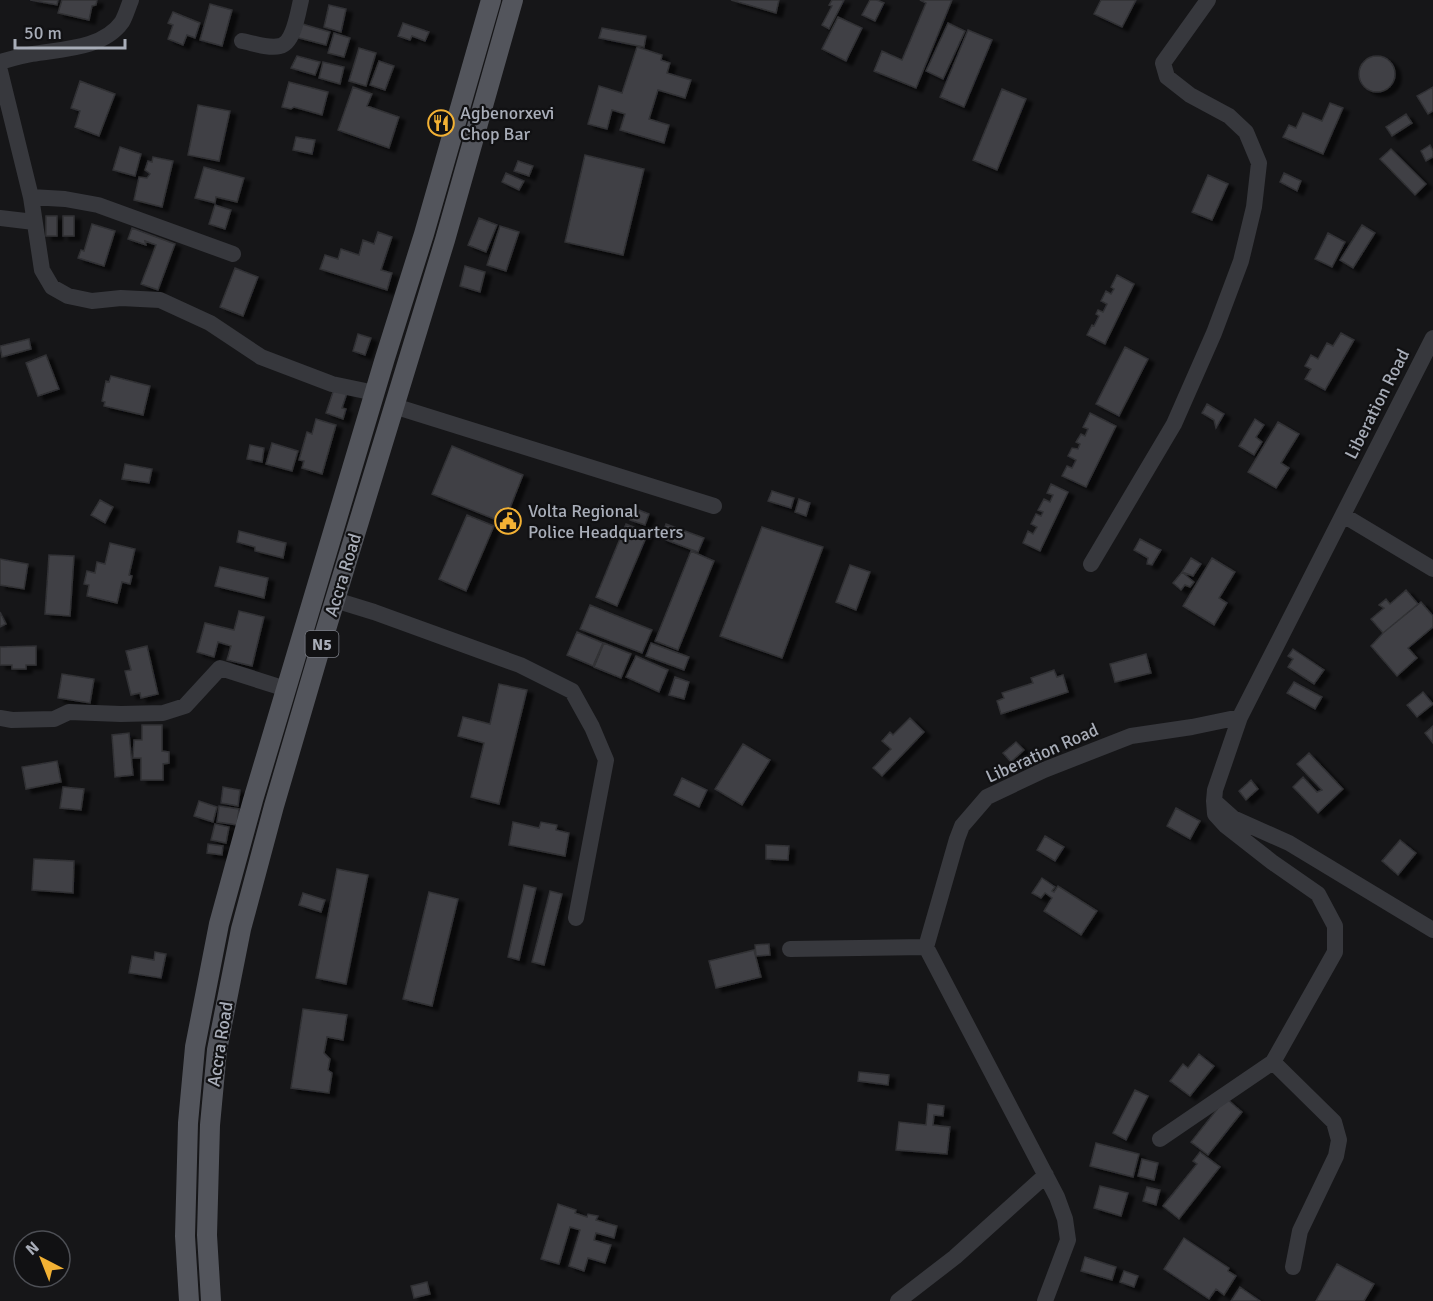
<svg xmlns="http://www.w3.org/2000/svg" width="1433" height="1301" viewBox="0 0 1433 1301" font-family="Signika,sans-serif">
  <defs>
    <filter id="shadow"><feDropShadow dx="6" dy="4" stdDeviation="1.5" flood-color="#0009"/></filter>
  </defs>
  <rect width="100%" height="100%" fill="#161618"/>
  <!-- building -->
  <path fill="#404145" stroke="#303034" stroke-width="1.5" filter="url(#shadow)" d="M30,0h28l-1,5z
    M62,0h35l-1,5 -4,1 -3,14 -31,-7z
    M731,0h48l-3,13z
    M832,0h12l-15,29 -7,-4 10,-19 -3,-1z
    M870,0h7l7,3 -9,18 -13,-6z
    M920,0h32l-36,88 -42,-17 8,-20 20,9 24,-57z
    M1101,0h35l-14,27 -28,-13z
    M210,4l22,6 -10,36 -22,-6z
    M329,5l17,4 -5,23 -17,-5z
    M173,12l27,11 -5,15 -8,-3 -4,10 -15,-6 5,-14 -5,-2z
    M838,17l24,11 -16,33 -24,-12z
    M299,23l31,9 -4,13 -31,-8z
    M403,23l26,9 -4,9 -13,-5 -2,4 -12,-4z
    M948,23l17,8 -22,48 -17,-8z
    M602,28l44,8 -2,11 -45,-9z
    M968,30l24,10 -28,67 -24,-10z
    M334,33l16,5 -6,19 -16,-4z
    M637,47l25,8 -1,5 9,3 -3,10 24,7 -6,18 -27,-8 -9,29 20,6 -5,18 -44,-13 5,-16 -13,-4 -5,19 -19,-5 11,-38 23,7z
    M359,48l17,5 -10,33 -17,-5z
    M297,56l23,6 -5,13 -24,-7z
    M1359 74a18 18 0 1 1 36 0a18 18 0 1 1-36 0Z
    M379,61l15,5 -9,24 -15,-5z
    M323,62l21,5 -4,17 -21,-6z
    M80,81l35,13 -16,42 -24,-9 5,-16 -9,-3z
    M289,82l39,10 -6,23 -28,-8 -3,2 -9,-2z
    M353,87l19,7 -5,12 32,11 -10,31 -51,-18z
    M1433,87v24l-5,3 -11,-18z
    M1002,89l24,10 -29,71 -24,-10z
    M1330,103l13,5 -20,46 -40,-17 6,-12 7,3 7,-15 19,8z
    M198,105l32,6 -11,50 -31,-6z
    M1406,114l6,9 -20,13 -6,-9z
    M296,137l19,3 -3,14 -19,-4z
    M1430,145l3,6v6l-7,4 -5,-10z
    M120,147l21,7 -6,22 -22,-6z
    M1391,149l35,35 -11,11 -35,-36z
    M585,155l59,14 -21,86 -58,-13z
    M153,157l20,4 -11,46 -28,-7 5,-23 8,1 3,-4 -5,-4 3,-9 4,1z
    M518,161l15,5 -4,10 -15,-5z
    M204,167l40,11 -7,24 -21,-5 -1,6 -20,-5z
    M506,173l18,8 -5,9 -17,-8z
    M1284,173l17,8 -4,10 -17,-9z
    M1208,175l20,9 -16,36 -20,-8z
    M215,205l16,5 -6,19 -16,-5z
    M46,216h11v20h-11z
    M63,216h11v20h-11z
    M479,218l18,7 -11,27 -18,-7z
    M92,224l23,7 -11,35 -26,-8 3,-8 3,1z
    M1362,225l13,8 -22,35 -13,-8z
    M500,226l19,6 -13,39 -19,-6z
    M132,228l43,16 -17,46 -17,-6 15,-39 -11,-4 1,4 -18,-6z
    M378,232l14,5 -11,33 11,3 -5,17 -67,-21 5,-14 13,4 3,-10 18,6 4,-15 11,4z
    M1328,233l17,9 -13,25 -17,-8z
    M465,266l20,6 -5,20 -20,-6z
    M235,268l23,9 -15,39 -23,-9z
    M1117,275l17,9 -29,60 -18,-9 5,-10 2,1 5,-10 -3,-2 2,-4 5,2 4,-8 -6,-3 5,-10 5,3 3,-5 -3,-2z
    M1341,333l13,7 -29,50 -20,-11 6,-10 -6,-3 6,-11 7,4 9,-16 6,3z
    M358,334l13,4 -6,17 -12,-4z
    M29,339l2,10 -29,8 -2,-11z
    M1125,347l23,12 -29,57 -23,-12z
    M46,355l13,34 -21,7 -12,-33z
    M111,376l39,10 -7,29 -39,-9 1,-4 -3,-1 4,-20 3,1z
    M334,389l13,4 -5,15 4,1 -3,10 -17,-6z
    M1207,404l17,10 -8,14 -2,-8 -12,-7z
    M1090,413l26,13 -30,61 -24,-11 5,-10 5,2 4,-8 -8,-4 4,-8 6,1 2,-5 -4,-2 5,-8 4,2 3,-7 -5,-2z
    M316,419l20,6 -14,49 -20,-6 2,-7 -5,-1 8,-28 5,2z
    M1255,419l9,6 -8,12 6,5 -8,13 -15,-9z
    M1278,422l21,12 -18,29 8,5 -13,20 -28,-16z
    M272,443l26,8 -6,20 -26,-7z
    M250,445l14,3 -2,14 -15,-3z
    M452,446l71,29 -19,48 -72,-29z
    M125,464l27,5 -3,14 -27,-4z
    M1051,484l17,8 -28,59 -17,-8 5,-12 5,3 4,-7 -6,-3 5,-10 5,2 2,-4 -5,-2 6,-11 6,3 3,-7 -6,-2z
    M772,491l22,7 -3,10 -23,-7z
    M799,499l11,4 -4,13 -11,-4z
    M100,500l13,7 -8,16 -14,-8z
    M634,508l15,6 -4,11 -15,-5z
    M467,515l27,11 -28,65 -27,-12z
    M626,524l22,9 -31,73 -21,-9z
    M666,524l38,14 -6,14 -37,-14z
    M762,527l61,20 -41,111 -62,-22z
    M239,531l47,12 -3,15 -28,-7v-4l-18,-5z
    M1140,539l21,11 -9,15 -5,-1 1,-6 -14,-8z
    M110,543l25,6 -6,26 3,1 -2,8 -8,-2 -5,21 -30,-7 2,-11 -5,-1 3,-13 8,2 2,-11 8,2z
    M691,551l23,10 -36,89 -23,-9z
    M49,555l25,1 -4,60 -25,-2z
    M1191,558l10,6 -8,12 -11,-4z
    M1212,558l23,14 -16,26 8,5 -13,22 -31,-19z
    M0,559l28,5 -4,25 -24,-4z
    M850,565l20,7 -14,38 -20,-8z
    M220,567l48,11 -4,20 -49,-12z
    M1182,572l12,10 -4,5 -5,-2 -4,5 -8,-7z
    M1406,590l12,14 -35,29 -12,-14 13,-11 -5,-3 7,-6 4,5z
    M1421,602l12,14v11l-25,21 9,10 -20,18 -26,-30 12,-13z
    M590,605l62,25 -10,23 -62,-24z
    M239,611l25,6 -12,49 -25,-6 4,-14 -13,-4 -4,15 -17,-5 8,-29 29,7z
    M0,612l6,12 -6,3z
    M577,632l26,11 -10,23 -26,-11z
    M604,643l27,11 -10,24 -27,-11z
    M651,643l38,14 -5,13 -38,-14z
    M36,646v19h-10v4h-14v-4h-12v-18z
    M147,646l11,48 -17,4 -1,-5 -9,2 -6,-24 6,-1 -5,-19z
    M1293,649l31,21 -10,14 -26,-17 5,-8 -5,-3z
    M1146,654l5,19 -36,9 -5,-18z
    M636,656l32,14 -9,22 -33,-15z
    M1054,670l3,7 6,-2 5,17 -67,22 -4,-13 7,-3 -2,-5 31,-10 -2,-5z
    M62,674l32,5 -4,24 -32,-5z
    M675,677l14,5 -5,17 -15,-4z
    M1294,682l28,15 -7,12 -28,-16z
    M499,684l28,6 -28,114 -28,-7 13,-54 -26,-7 5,-19 27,7z
    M1423,692l10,12 -16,13 -10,-12z
    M910,718l14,14 -42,44 -9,-8 18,-19 -9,-8 8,-9 3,3z
    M142,725h20v26l7,1v11l-6,1v16h-22v-22h-8l1,-18h8z
    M1433,726v17l-8,-10z
    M129,733l4,42 -18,2 -3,-42z
    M1016,742l8,8 -13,12 -8,-9z
    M743,744l27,16 -28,45 -27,-16z
    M1309,753l34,36 -25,24 -25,-26 10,-10 14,15 5,-2 -25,-26z
    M57,761l4,21 -35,7 -4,-22z
    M682,778l25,12 -8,17 -25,-12z
    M1251,780l7,9 -12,11 -7,-9z
    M63,787l21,2 -3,21 -21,-2z
    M223,787l17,3 -2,16 -17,-3z
    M199,801l18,6 -4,15 -19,-6z
    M219,806l20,3 -2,16 -20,-3z
    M1176,808l24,13 -10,18 -23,-13z
    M513,822l26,6 2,-6 16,3 -1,5 13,3 -4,23 -56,-11z
    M215,824l14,3 -3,16 -15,-3z
    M1045,836l19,11 -9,14 -18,-11z
    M1400,840l16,13 -18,22 -16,-14z
    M208,844l15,2 -1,9 -15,-2z
    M766,845l23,1 -1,14 -22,-1z
    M34,859l40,2 -1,32 -41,-3z
    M337,869l31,6 -22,109 -30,-6z
    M1042,878l13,9 -3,4 2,1 4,-6 39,25 -16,24 -37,-24 8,-13 -7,-5 -4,5 -9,-5z
    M524,885l12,3 -17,72 -11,-3z
    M550,891l12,3 -18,71 -12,-3z
    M429,892l29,7 -26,107 -29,-7z
    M303,893l22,7 -4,12 -22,-7z
    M769,944l1,11 -14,1 -1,-11z
    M754,950l7,27 -45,11 -7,-27z
    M155,952l11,2 -5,24 -32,-5 3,-17 22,4z
    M303,1009l44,6 -4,25 -16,-3 -3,16 6,6 -2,11 4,3 -3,20 -38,-5z
    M1199,1054l15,12 -24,30 -20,-15 13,-17 5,4z
    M859,1072l30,3 -1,10 -30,-4z
    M1135,1090l13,6 -22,44 -13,-7z
    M1226,1098l16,14 -34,43 -17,-13z
    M928,1104l16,2 -1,10 -9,-1 -1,10 17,2 -3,27 -51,-4 3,-28 27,3z
    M1096,1143l43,11 -6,23 -43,-11z
    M1200,1152l20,15 -41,52 -16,-13 34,-42 -4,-3z
    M1142,1159l16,4 -4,17 -16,-4z
    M1100,1186l28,7 -7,23 -27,-8z
    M1147,1187l13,3 -4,15 -13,-4z
    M558,1204l18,6 -1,3 12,4 1,-3 10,2 -2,4 21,6 -3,12 -18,-5 -2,7 17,5 -6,18 -17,-5 -4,13 -15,-5 11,-36 -10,-3 -11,37 -18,-5z
    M1184,1238l45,30 -1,3 8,5 -12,19 -8,-6 -7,10 -45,-30z
    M1085,1257l31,10 -4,13 -31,-9z
    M1337,1264l37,20 -10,17h-48z
    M1124,1271l14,5 -4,11 -14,-5z
    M427,1282l3,12 -16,4 -3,-12z
    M1240,1287l20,14h-29z"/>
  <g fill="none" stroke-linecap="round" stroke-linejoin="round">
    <!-- minor -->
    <path stroke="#37383d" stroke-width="16" d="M242,41c11,2 27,8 38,5 14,-3 18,-34 21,-46
      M0,62c11,-3 21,-6 32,-8 29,-5 71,-5 90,-32 4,-7 6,-15 9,-22
      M0,71l31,126 11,73 10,17 16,9 24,5 29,-3 39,2 50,23 51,34 71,27 43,9
      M31,197l34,2 33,6 135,49
      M0,218l34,4
      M394,406l320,100
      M1343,515l90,54
      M1091,564l83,-140 40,-91 27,-72 13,-54 5,-44 -13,-31 -17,-16 -39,-21 -23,-18 -4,-14 45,-63
      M335,600l39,12 146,53 52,26 20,36 14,33 -30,158
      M1240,717l-25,73 -1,11 19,17 56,25 144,87
      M0,718l12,2 42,-1 15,-7 52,2 42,-1 22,-7 35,-38 66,21
      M790,949l136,-2
      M1273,1062l61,60 5,18 -3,16 -36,75 -7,36
      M1160,1139l113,-77 62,-110v-26l-17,-32 -46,-32 -46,-36 -11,-12 -1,-13
      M898,1301l57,-44 91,-82
      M1045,1301l23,-61 -3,-21 -8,-22 -131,-250 31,-108 5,-13 25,-29 57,-27 87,-34 61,-9 48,-10 193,-379"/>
    <!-- major -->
    <path stroke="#53555c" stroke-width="20" d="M189,1301l-4,-65 3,-113 7,-76 24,-123 34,-124 132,-442 39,-124 67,-234
      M211,1301l-4,-66 3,-110 7,-75 24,-121 33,-123 46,-157 125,-409 68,-240"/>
  </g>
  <!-- icons -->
  <defs>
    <g id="restaurant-ring" transform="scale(1.35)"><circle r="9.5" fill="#111113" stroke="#f2b134" stroke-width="1.5"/><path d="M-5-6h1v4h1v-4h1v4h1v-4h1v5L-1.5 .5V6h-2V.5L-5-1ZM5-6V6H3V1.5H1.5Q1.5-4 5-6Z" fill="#f2b134"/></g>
    <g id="civic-ring" transform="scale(1.35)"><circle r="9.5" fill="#111113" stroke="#f2b134" stroke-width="1.5"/><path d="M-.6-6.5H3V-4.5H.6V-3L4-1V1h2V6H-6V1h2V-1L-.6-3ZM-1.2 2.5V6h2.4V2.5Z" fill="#f2b134"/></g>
  </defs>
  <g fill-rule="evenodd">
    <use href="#restaurant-ring" x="441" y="123"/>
    <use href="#civic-ring" x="508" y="521"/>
  </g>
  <g text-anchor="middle" stroke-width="4.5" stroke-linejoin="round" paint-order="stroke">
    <!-- shield labels -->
    <rect fill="#111113" stroke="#7b7e86" stroke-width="1.5" x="305.5" y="631" width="33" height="26" rx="4.5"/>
    <g font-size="16" font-weight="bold" fill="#a8adb8">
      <text x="322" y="650">N5</text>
    </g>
    <!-- poi labels -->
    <g font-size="18" fill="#a8adb8" stroke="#111113" text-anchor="start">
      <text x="460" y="119">Agbenorxevi<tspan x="460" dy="21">Chop Bar</tspan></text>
      <text x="528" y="517">Volta Regional<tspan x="528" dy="21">Police Headquarters</tspan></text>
    </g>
    <!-- street labels -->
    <g font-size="18" fill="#a8adb8" stroke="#111113">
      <text transform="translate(1377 404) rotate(-63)" y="6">Liberation Road</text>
      <text transform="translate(343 575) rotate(-73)" y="6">Accra Road</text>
      <text transform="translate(1042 753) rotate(-24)" y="6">Liberation Road</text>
      <text transform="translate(220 1044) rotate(-81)" y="6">Accra Road</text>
    </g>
  </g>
  <!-- north arrow -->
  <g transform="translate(42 1259) rotate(318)"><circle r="28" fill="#111113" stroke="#4d4f55" stroke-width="1.5"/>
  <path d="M0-4.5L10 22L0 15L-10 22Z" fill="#f2b134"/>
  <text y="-9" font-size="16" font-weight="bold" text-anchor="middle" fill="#a8adb8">N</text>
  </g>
  <!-- scale -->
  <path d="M15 39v9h110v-9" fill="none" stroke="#a8adb8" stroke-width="3"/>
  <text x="24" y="39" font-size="18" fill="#a8adb8" stroke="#111113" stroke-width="4.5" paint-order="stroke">50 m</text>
</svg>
